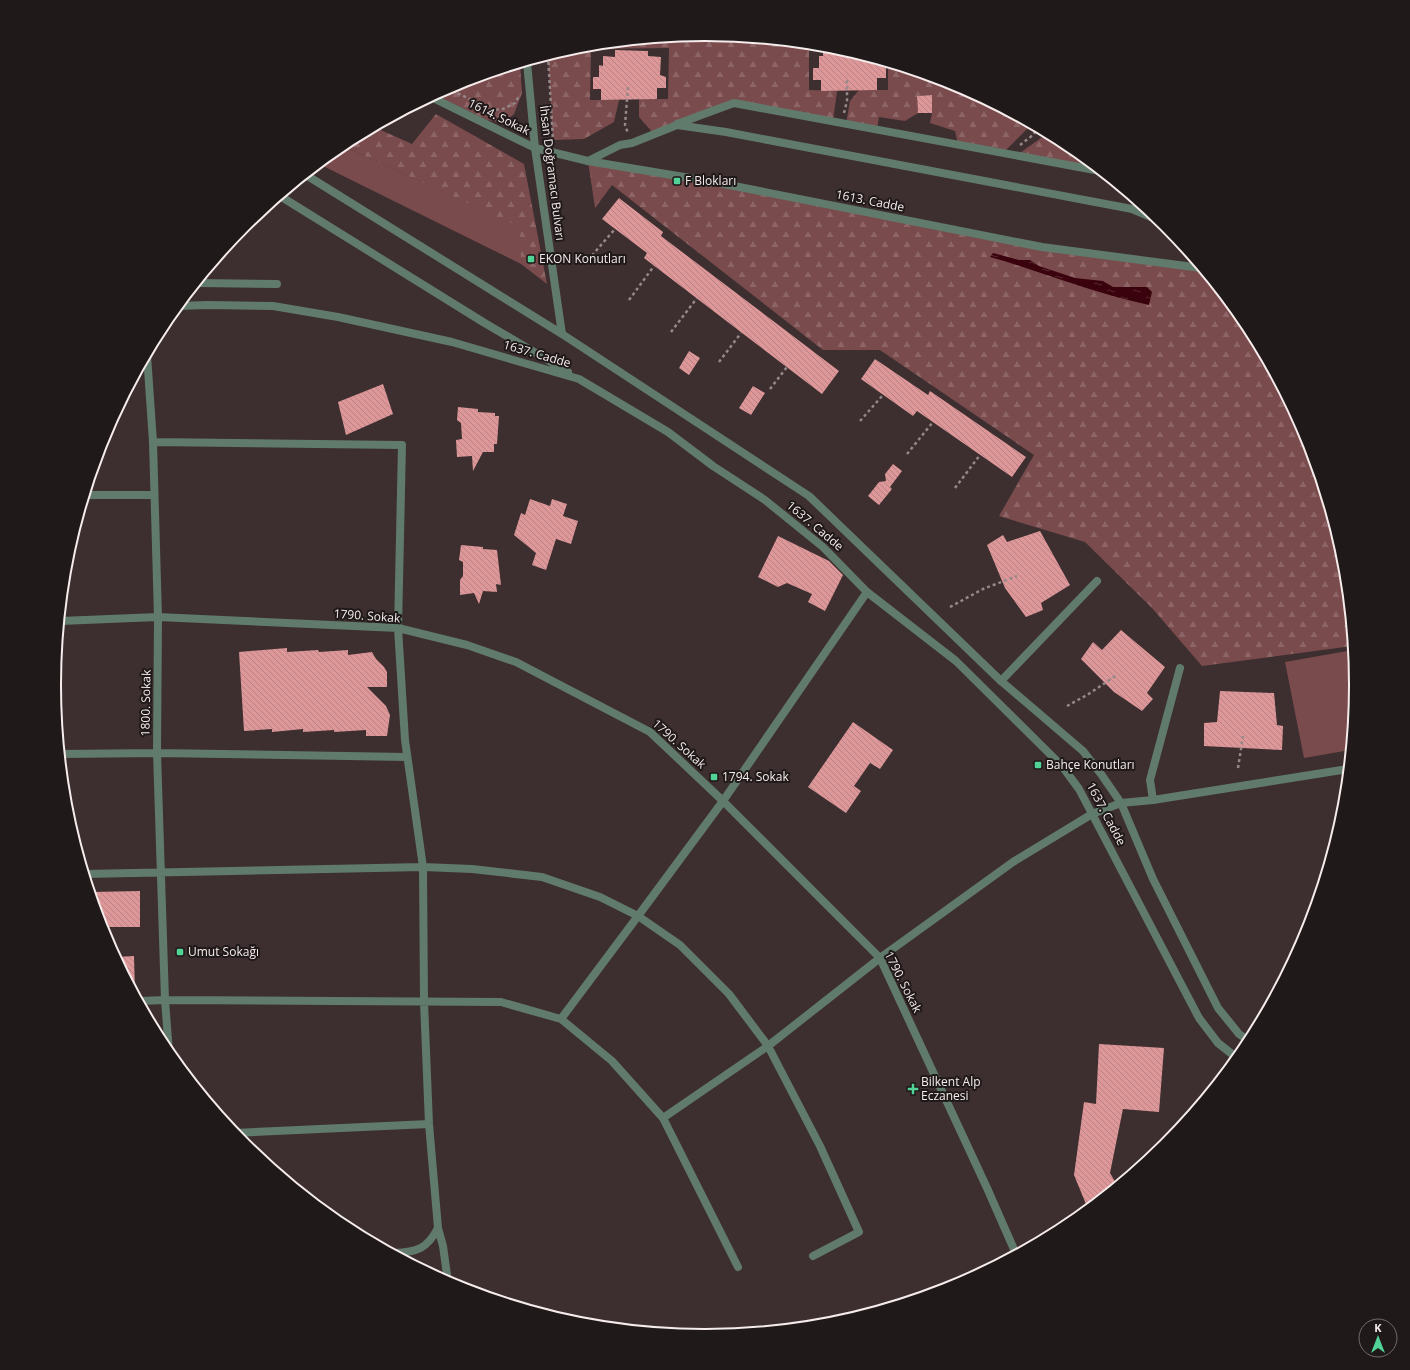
<svg xmlns="http://www.w3.org/2000/svg" width="1410" height="1370" viewBox="0 0 1410 1370" font-family="'Open Sans',sans-serif">
  <defs>
    <pattern id="forest-firs" width="22" height="20" patternUnits="userSpaceOnUse"><rect width="22" height="20" fill="#7a4b4d"/><path d="M5 1l3.5 6h-7zM16 11l3.5 6h-7z" fill="#8e6567"/></pattern>
    <pattern id="water-ripples" width="26" height="14" patternUnits="userSpaceOnUse"><rect width="26" height="14" fill="#3a020c"/><path d="M2 4q2-2 4 0t4 0M15 11q2-2 4 0t4 0" fill="none" stroke="#572730"/></pattern>
    <pattern id="building-back-hatch" width="6" height="6" patternUnits="userSpaceOnUse"><rect width="6" height="6" fill="#dd9799"/><path d="M-1 5l2 2M0 0l6 6M5-1l2 2" fill="none" stroke="#b88384"/></pattern>
  </defs>
  <rect width="100%" height="100%" fill="#3d2e2f"/>
  <!-- green -->
  <path fill="#7a4b4d" d="M341,145l180,82v37l-202,-100z
    M1353,650l3,35 -6,65 -46,8 -19,-96z"/>
  <!-- forest -->
  <path fill="url(#forest-firs)" d="M705,34l104,10v46l28,1 -4,30 -99,-18 -80,31 -15,-17v-18h29l1,-51 -78,1 -1,51h29l-5,22 -30,17 -31,1 -5,-84 30,-10z
    M888,63l66,21 77,41 -28,28 -45,-8 -3,-14 -25,-8 2,-10 -1,-18 -14,1 1,17 -13,8 -26,-4 -2,12 -31,-5 4,-23 9,-11h29z
    M520,64l2,29 -8,21 -11,9 -16,-3 -52,-25 21,-12z
    M436,114l88,50 23,120 -26,-20 -1,-37 -179,-82 33,-18 38,17z
    M1048,133l19,11 33,27 -83,-16z
    M588,161l453,86 160,21 45,56 61,112 37,122 8,88 -150,20 -50,-58 -67,-66 -86,-26 35,-61 -154,-105h-57l-211,-165 -17,23z"/>
  <!-- water -->
  <path fill="url(#water-ripples)" d="M993,253l26,7h11l9,6 36,12 28,3 10,6h34l5,5 -3,13c-54,-11 -106,-33 -159,-48z"/>
  <!-- building -->
  <path fill="url(#building-back-hatch)" d="M823,47h12l46,14v5l5,2v10h-9v12l-56,1v-11h-8v-12h6v-12h4z
    M615,50l33,1v5l13,1 -1,18 6,2v11h-9v11l-56,1v-11h-8v-12h6v-12l4,1v-10l12,1z
    M932,95v18h-14l-1,-17z
    M619,198l44,34 -2,4 178,135 -17,23 -178,-136 3,-5 -45,-34z
    M689,351l11,7 -11,17 -10,-7z
    M875,359l53,36 2,-4 96,66 -14,20 -95,-66 -4,5 -52,-37z
    M383,384l10,30 -47,21 -8,-33z
    M753,386l12,7 -14,22 -12,-7z
    M458,407l20,2v3l17,1v3h4l-2,28h-3v8h-11l-10,19 -1,-15 -15,1 -1,-17 6,-1 -1,-16 -4,-3z
    M893,464l9,7 -12,16 2,2 -13,16 -11,-9 11,-14 7,-1 -1,-7z
    M530,499l20,7 2,-7 15,5 -4,12 15,5 -7,23 -15,-5 -10,31 -14,-5 4,-12 -22,-18 7,-22 4,2z
    M1040,531l30,54 -29,18 2,7 -17,7 -21,-29 -18,-43 16,-10 4,7z
    M778,536l51,25 14,14 -18,36 -17,-9 4,-8 -25,-11 -9,4 -20,-10z
    M461,545l22,2v2l14,1 4,35 -5,-1 1,8 -14,-1 -4,13 -5,-11 -14,2v-15l3,-4v-14l-4,-2z
    M1121,630l44,37 -18,26 6,6 -11,12 -28,-19 -33,-33 12,-17 9,8z
    M287,648v4l31,-2 1,2 29,-2v5l24,-3 4,7 8,8 3,5v15h-20l19,19 4,9 -3,21h-21v-6l-32,2v-2l-31,2v-3l-31,3v-3l-28,2 -5,-79z
    M1220,691l54,2 3,32 6,1 -1,24 -78,-4v-23l13,-1z
    M853,722l40,28 -13,19 -10,-6 -16,23 7,5 -15,22 -38,-26z
    M140,891v36h-39l-10,-35z
    M134,956l1,36 -19,-35z
    M1099,1044l65,4 -5,64 -36,-3 -13,64 7,12 -29,24 -14,-34 10,-73 12,2z"/>
  <g fill="none" stroke-linecap="round" stroke-linejoin="round">
    <!-- path -->
    <path stroke="#958889" stroke-width="2.5" stroke-dasharray="3 3" stroke-linecap="butt" d="M548,56l5,84
      M628,87l-3,38 3,8
      M447,88l45,22 11,-1 12,-6 4,-7
      M844,113l3,-12v-24
      M1020,145l13,-10 5,-7
      M588,260l27,-31
      M629,300l25,-34
      M671,332l26,-34
      M719,362l22,-29
      M770,389l17,-22
      M860,421l23,-26
      M907,454l26,-32
      M955,488l25,-33
      M950,607l33,-18 34,-13
      M1067,706l20,-11 30,-20
      M1238,768l5,-32"/>
    <!-- service -->
    <path stroke="#607a6c" stroke-width="8" d="M677,124l57,-21 366,68
      M588,161l32,-16 12,-2 45,-18 49,7 406,77 26,11 42,48
      M1129,195l22,19
      M1001,681l96,-100
      M1153,800l-3,-20 30,-112"/>
    <!-- minor -->
    <path stroke="#607a6c" stroke-width="8" d="M431,97l104,51 53,13 126,21 328,65 159,21
      M147,355l6,87 5,175 -1,136 8,247 4,53
      M153,442l249,3 -4,183 7,112 18,127 1,135 5,122 9,104c-11,21 -21,24 -44,25
      M86,495h68
      M60,621l98,-4 240,11 69,17 49,17 134,70 73,69 157,157 107,230 29,66
      M61,754l96,-1 250,4
      M1121,803l32,-3 195,-31
      M85,874l338,-7 49,2 70,8 58,20 38,19 85,-115 144,-209
      M140,1001l25,-1 336,2 60,17 77,-103 42,29 49,49 39,52 112,-88 133,-96 79,-48
      M561,1019l51,42 51,57 75,149
      M663,1118l105,-72 52,100 39,86 -46,24
      M235,1133l194,-9
      M438,1228l5,18 5,36"/>
    <!-- tertiary -->
    <path stroke="#607a6c" stroke-width="8" d="M527,62l8,86 27,186
      M306,175l256,159 247,162 192,185 82,70 18,23 20,29 32,76 65,129 21,26 10,7
      M280,196l203,126 85,50
      M197,283l80,1
      M178,306l29,-1 66,1 65,11 114,25 127,37 89,53 45,34 52,34 58,47 44,45 89,69 106,105 17,23 120,229 19,25 19,15
      M1092,814l29,-11"/>
  </g>
  <!-- markers -->
  <g fill="#51d398" stroke="#1f1919" stroke-width="1.5">
    <rect x="673" y="177" width="8" height="8" rx="2"/>
    <rect x="527" y="255" width="8" height="8" rx="2"/>
    <rect x="1034" y="761" width="8" height="8" rx="2"/>
    <rect x="710" y="773" width="8" height="8" rx="2"/>
    <rect x="176" y="948" width="8" height="8" rx="2"/>
    <path d="M911 1083h4v4h4v4h-4v4h-4v-4h-4v-4h4z"/>
  </g>
  <g text-anchor="middle" stroke-width="4" stroke-linejoin="round" paint-order="stroke">
    <!-- street labels -->
    <g font-size="12" fill="#f6ecec" stroke="#1f1919">
      <text transform="translate(499 117) rotate(26)" y="4">1614. Sokak</text>
      <text transform="translate(552 173) rotate(83)" y="4">İhsan Doğramacı Bulvarı</text>
      <text transform="translate(870 201) rotate(11)" y="4">1613. Cadde</text>
      <text transform="translate(537 354) rotate(16)" y="4">1637. Cadde</text>
      <text transform="translate(815 526) rotate(40)" y="4">1637. Cadde</text>
      <text transform="translate(367 616) rotate(4)" y="4">1790. Sokak</text>
      <text transform="translate(146 703) rotate(-89)" y="4">1800. Sokak</text>
      <text transform="translate(679 744) rotate(42)" y="4">1790. Sokak</text>
      <text transform="translate(1106 814) rotate(62)" y="4">1637. Cadde</text>
      <text transform="translate(903 982) rotate(63)" y="4">1790. Sokak</text>
    </g>
    <!-- poi labels -->
    <g font-size="12" fill="#f6ecec" stroke="#1f1919" text-anchor="start">
      <text x="685" y="185">F Blokları</text>
      <text x="539" y="263">EKON Konutları</text>
      <text x="1046" y="769">Bahçe Konutları</text>
      <text x="722" y="781">1794. Sokak</text>
      <text x="188" y="956">Umut Sokağı</text>
      <text x="921" y="1086">Bilkent Alp<tspan x="921" dy="14">Eczanesi</tspan></text>
    </g>
  </g>
  <!-- crop -->
  <path d="M0 0H1410V1370H0ZM61 685a644 644 0 1 1 1288 0a644 644 0 1 1-1288 0Z" fill="#1f1919" fill-rule="evenodd"/>
  <path fill="none" stroke="#f6ecec" stroke-width="2" d="M61 685a644 644 0 1 1 1288 0a644 644 0 1 1-1288 0Z"/>
  <!-- north arrow -->
  <g transform="translate(1378 1338)"><circle r="19" fill="#1f1919" stroke="#756d6d"/>
  <path d="M0-3L7 15L0 10L-7 15Z" fill="#51d398"/>
  <text y="-6" font-size="11" font-weight="bold" text-anchor="middle" fill="#f6ecec">K</text>
  </g>
</svg>
